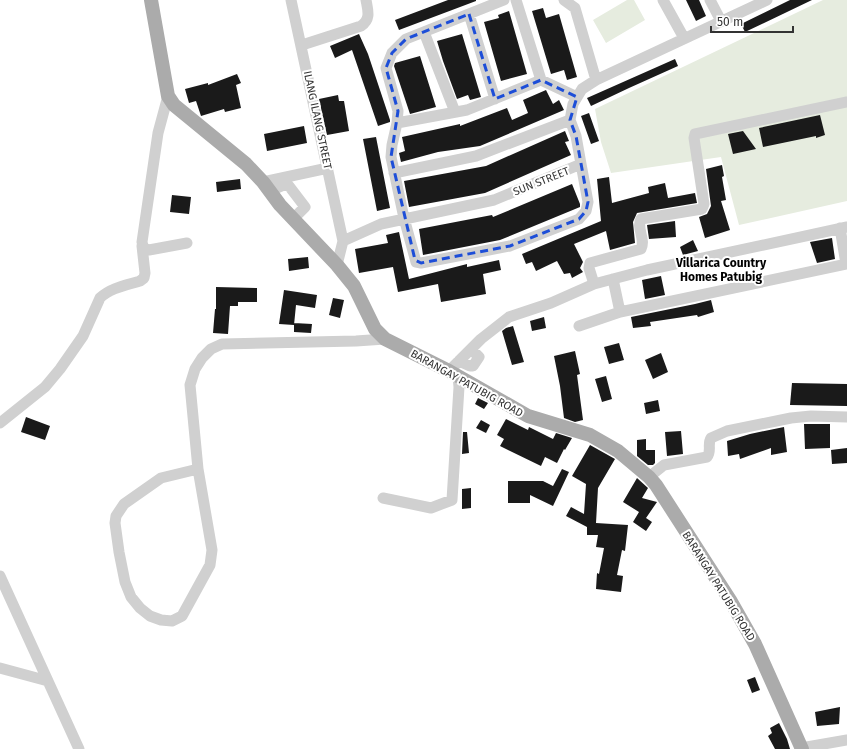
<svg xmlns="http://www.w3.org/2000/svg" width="847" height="749" viewBox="0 0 847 749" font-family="'Fira Sans',sans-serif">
  <rect width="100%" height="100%" fill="#fff"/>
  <!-- green -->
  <path fill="#e6ecdf" d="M627,0h7l11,20 -39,23 -13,-23z
    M823,0h24v201l-108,24 -18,-68 -110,16 -10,-31 -6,-33z"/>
  <!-- building -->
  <path fill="#1a1a1a" d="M448,0h28v1l-77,29 -4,-10z
    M686,0h13l7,16 -10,5z
    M790,0h22l-67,32 -4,-8z
    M543,8l3,10 13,-4 18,63 -10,3 -3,-10 -13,4 -19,-63z
    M509,11l18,63 -26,7 -17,-59 15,-4 -1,-3z
    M359,34l9,20 22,66v2l-12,4 -26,-76 -17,8 -5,-12z
    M462,34l19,63 -11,3 -2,-5 -11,4 -14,-38 -6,-20z
    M420,56l16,51 -26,7 -16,-48 1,-3z
    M675,59l3,7 -49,22 -38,18 -4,-8z
    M237,74l4,9 -5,2 5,23 -16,4 -1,-3 -23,7 -5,-15 -7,2 -4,-14 23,-6v2z
    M546,90l7,14 6,-4 5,10 -84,36 -42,6 -37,10 -2,-9 6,-2 -3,-14 58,-13v2l47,-18 5,12 16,-7 -5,-13z
    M338,95l1,6h5l5,30 -22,4 -8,-36z
    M589,113l10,28 -8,3 -10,-28z
    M820,115l5,20 -9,3v-2l-53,11 -4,-19z
    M304,126l3,17 -40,8 -3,-17z
    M565,131l4,10 -4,1 6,13 -86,38 -76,14 -5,-26 82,-15z
    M743,131l13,18 -23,5 -5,-20z
    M376,137l14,71 -13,3 -14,-72z
    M722,165l2,11 -2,1 4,23 -5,1 9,29 -25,8 -6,-21 8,-3 4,-8 -5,-37z
    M609,177l3,26 37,-10 -1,-6 17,-4 3,15 27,-5 2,10 -60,10 -4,9 2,21 -25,7 -4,-19 -32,13 9,18 -3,6 3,4 -11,6 -2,-5 -6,1 -7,-13 -21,10 -4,-9 -6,2 -4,-10 79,-33 -4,-42z
    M240,179l1,10 -24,3 -1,-10z
    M572,184l8,20v3l-80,33 -77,15 -4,-26 73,-14 1,2z
    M172,195l19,2 -2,17 -19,-2z
    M675,221l1,16 -27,2 -2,-14z
    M399,232l10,47 58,-15v3l32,-7 2,10 -18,4 3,20 -45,8 -3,-18 -40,8 -5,-25 -34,6 -4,-24 33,-6 -2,-8z
    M832,238l3,21 -18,4 -7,-21z
    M693,240l5,11 -15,4 -3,-8z
    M308,257l1,11 -20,3 -1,-12z
    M661,276l4,19 -20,4 -3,-19z
    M216,287l41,1v14h-19v4h-8l-2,28 -15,-1 2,-24h1z
    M284,290l33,5 -2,13 -19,-3 -2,20 -15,-1z
    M333,298l11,2 -4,18 -11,-3z
    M711,300l3,12 -16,5 -1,-2 -47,7 1,4 -18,2 -2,-11 64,-13z
    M544,317l2,11 -14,3 -2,-10z
    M294,323l18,1 -1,9 -17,-1z
    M513,326l11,36 -12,3 -10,-34 4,-3z
    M619,343l5,17 -15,4 -5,-17z
    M575,351l5,23 -3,1 6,45 -8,2 -11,-4 -4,-32 -6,-30z
    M661,353l7,19 -15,7 -8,-19z
    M606,376l6,23 -10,3 -7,-23z
    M792,383l55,1v22l-57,-1z
    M478,398l10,5 -4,6 -9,-5z
    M658,400l2,11 -14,3 -2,-11z
    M26,417l24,9 -5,14 -24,-8z
    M506,419l22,11 1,-3 24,12 3,-6 16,5 -7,12 -1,-1 -7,14 -12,-6 -4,9 -41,-20 4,-7 -7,-4z
    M481,420l9,5 -4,8 -10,-5z
    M804,424h26v24l-25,1z
    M784,427l3,25 -16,3v-7l-31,11 -1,-5 -11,2 -1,-15 23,-7z
    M681,431l2,23 -16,2 -2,-24z
    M463,432h4l2,21 -7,1z
    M646,439v11h9v13l-2,2h-5l-11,-9v-16z
    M590,445l25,14 -17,29 -2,35 32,2 -3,26 -3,-1 -5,25 6,1 -2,16 -25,-3 1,-16 2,1 5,-26 -8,-1 2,-12h-11v-8l-21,-11 5,-9 13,7 2,-30 -14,-8z
    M847,448v15l-15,1 -1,-14z
    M562,469l7,3 -16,34 -23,-11v8h-22v-22h35l10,5z
    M637,478l11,10 -6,10 15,4 -11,16 6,4 -6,9 -13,-9 6,-10 -16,-10z
    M471,488v20l-9,1v-20z
    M755,677l5,13 -8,3 -5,-13z
    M840,707l-1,17 -22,2 -2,-14z
    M779,723l8,16 3,10h-15l-7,-13 4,-3 -2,-5z"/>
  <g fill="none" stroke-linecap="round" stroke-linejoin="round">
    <!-- minor -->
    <path stroke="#d0d0d0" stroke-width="11" d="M291,0l52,241
      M504,0l-98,39 -14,14 -6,15 12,43 -1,12 -5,22 -1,12 13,61 12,44 5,1 89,-17 69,-27 7,-8 2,-9 -7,-38
      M516,0l25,80
      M564,0l11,8 21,72
      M663,0l21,38
      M710,0l11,21
      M469,14l26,85
      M424,32l31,80
      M302,45l59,-19c10,-7 7,-15 5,-26
      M168,96l-10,37 -16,109c1,5 2,7 7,8l38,-7
      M397,123l70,-13 74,-30 36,17
      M394,173l82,-17 94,-36
      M263,182l65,-14
      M270,191l14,-6 5,1 16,21 -12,12
      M840,228l6,36
      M337,265l6,-24 38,-17 113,-24 87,-36 -5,-28 -6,-16 3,-16 9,-15 14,-9 171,-80
      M613,279l7,33
      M594,284l-5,-16 1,-5 51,-14c5,-10 -5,-21 0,-30l61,-10 2,-5 -10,-66 1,-4 152,-32
      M579,326l41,-14 227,-48
      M459,361l11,5h3l6,-9 -8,-8
      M449,371l32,-32 28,-22 42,-14 43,-19 53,-14 200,-43
      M0,423l45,-36 15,-18 23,-33 17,-38c10,-10 27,-13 40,-17l4,-3 1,-5 -3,-27
      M198,469l-37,9 -37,26 -8,12 -1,7 4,29 6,30 6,15 9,11 10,8 11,4 11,1 10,-5 28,-51 2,-15 -14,-81 -8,-84 5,-16 7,-11 9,-9 11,-5 134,-3 29,-2
      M649,477l15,-12 43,-8c5,-6 0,-13 4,-19l16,-7 64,-13 20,-2 36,1
      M383,498l48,10 21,-8 7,-113 -1,-11
      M0,576l79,173
      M0,668l48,13
      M801,748l46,-8"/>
    <!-- major -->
    <path stroke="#ababab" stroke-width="14" d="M151,0l17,96 6,9 72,59 17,18 17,23 57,60 17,21 21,43 10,10 64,32 79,45 62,19 28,16 31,26 7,8 74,115 25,44 47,105"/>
  </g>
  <!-- marked area -->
  <path fill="none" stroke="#1d4ed8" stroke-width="3" stroke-dasharray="8 5" stroke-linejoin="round" d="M469,14l26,85 46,-19 36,17 -7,23 6,16 12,66 -2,9 -7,8 -69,27 -89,17 -6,-3 -24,-103 7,-46 -12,-43 6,-15 14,-14z"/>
  <g text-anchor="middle" stroke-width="4" stroke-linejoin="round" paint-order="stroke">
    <!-- street labels -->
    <g font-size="11" fill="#333" stroke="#fff">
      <text transform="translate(318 120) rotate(78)" y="4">ILANG ILANG STREET</text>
      <text transform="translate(541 181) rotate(-22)" y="4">SUN STREET</text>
      <text transform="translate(467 383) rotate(29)" y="4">BARANGAY PATUBIG ROAD</text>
      <text transform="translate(719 586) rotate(58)" y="4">BARANGAY PATUBIG ROAD</text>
    </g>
    <!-- neighbourhood labels -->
    <g font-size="12" font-weight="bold" fill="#000" stroke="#fff">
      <text x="721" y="267">Villarica Country<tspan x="721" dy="14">Homes Patubig</tspan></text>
    </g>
  </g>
  <!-- scale -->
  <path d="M711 26v6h82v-6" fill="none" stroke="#333333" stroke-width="2"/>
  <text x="717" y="26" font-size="12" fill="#333333" stroke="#ffffff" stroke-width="3" paint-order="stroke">50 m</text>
</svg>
